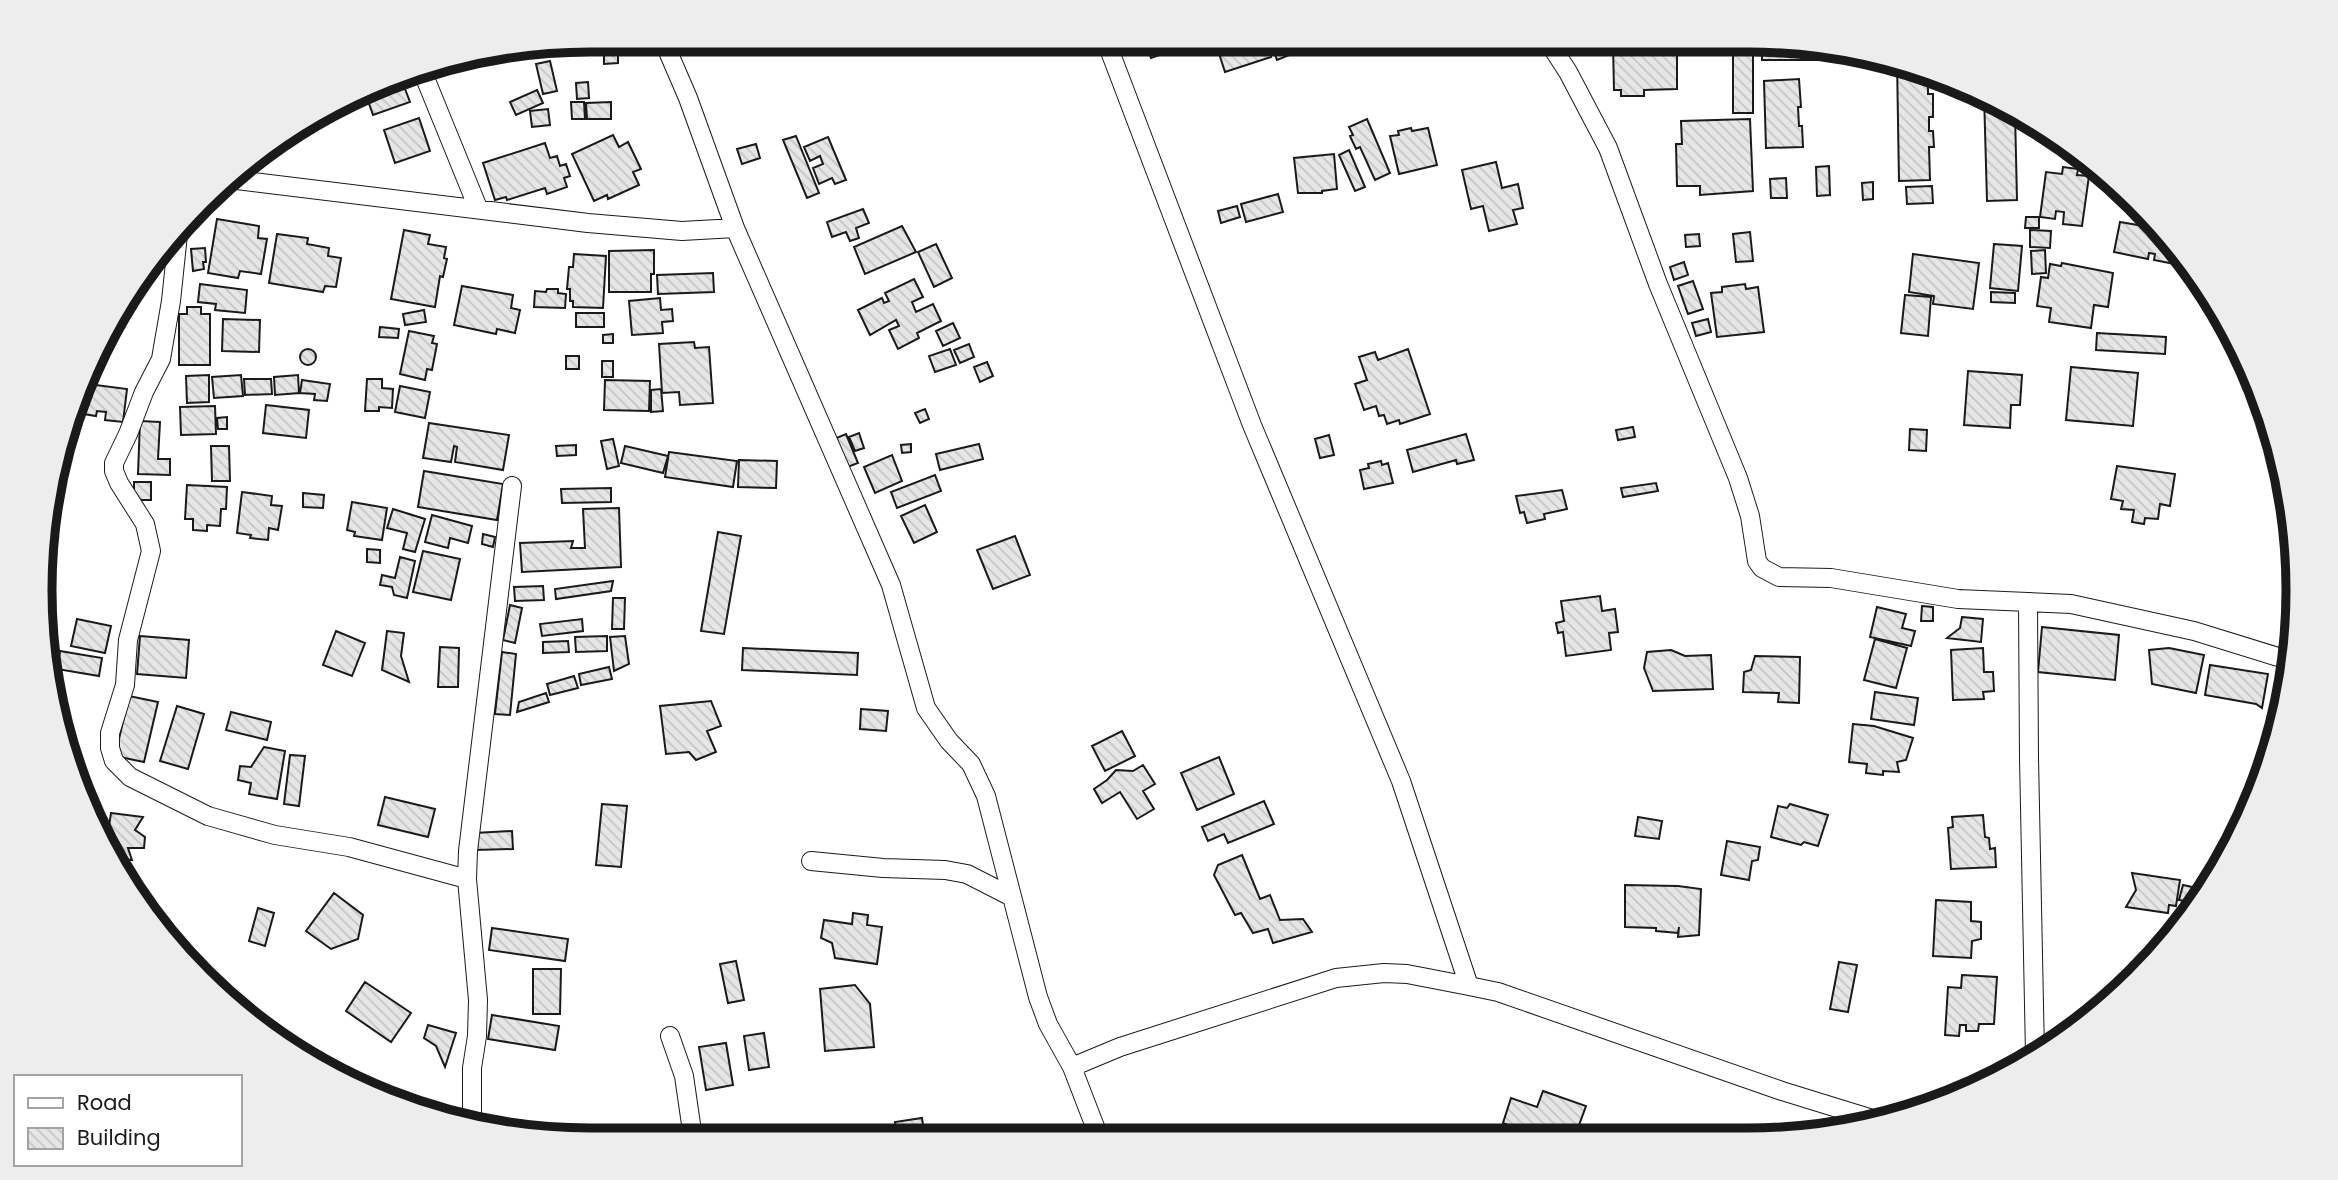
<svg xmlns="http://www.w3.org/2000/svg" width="2338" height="1180" viewBox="0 0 2338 1180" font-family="Poppins,sans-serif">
  <defs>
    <pattern id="building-back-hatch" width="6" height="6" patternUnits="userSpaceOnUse" patternTransform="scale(1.75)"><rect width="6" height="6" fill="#e6e6e6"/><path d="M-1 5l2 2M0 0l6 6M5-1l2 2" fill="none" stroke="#c5c5c5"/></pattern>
  </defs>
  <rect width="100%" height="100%" fill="#fff"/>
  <!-- building -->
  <path fill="url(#building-back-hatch)" stroke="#1a1a1a" stroke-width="2" d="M1145,41h19l4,11 -17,6z
    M1215,41h51l5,16 -46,15z
    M1270,41h35l2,7 -30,12z
    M1309,41h34l-32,6z
    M1762,41h22l41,7v12h-63z
    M1677,44v45l-33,1v6h-23v-6h-7l-1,-45z
    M1733,45h20v68h-20z
    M604,49h14v14l-14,1z
    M550,61l7,30 -14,3 -7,-30z
    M1897,61l36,14v9h-5v10h5v23h-4v14h4l1,16h-5l1,33 -31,1z
    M400,76l10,26 -37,13 -7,-20z
    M1799,79l2,28h-3l1,19h3l1,21 -37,1 -2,-67z
    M588,82l1,16 -12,1 -1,-16z
    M537,90l6,13 -27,12 -6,-13z
    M1984,94l31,18 2,88 -30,1z
    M571,102h13l1,17h-13z
    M611,102v17h-24l-1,-16z
    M548,109l2,16 -18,2 -2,-16z
    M419,118l11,33 -35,12 -11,-33z
    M1367,119l23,54 -15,7 -15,-33 -4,2 -6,-13 3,-1 -4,-8z
    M1750,119l3,72 -53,4v-9h-23l-1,-42h6l-1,-23z
    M1411,128l1,3 16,-3 9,37 -38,9 -9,-38 9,-1 -1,-4z
    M613,135l6,12 9,-5 13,27 -8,3 6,13 -31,14 -1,-4 -13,6 -22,-47z
    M796,136l23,57 -12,5 -24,-58z
    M828,137l18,43 -11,4 -3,-6 -13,6 -6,-16 10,-4 -3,-8 -10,5 -6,-14z
    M545,143l5,15 7,-2 3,10 6,-2 4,12 -6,2 3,9 -20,7 -2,-6 -38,12 -1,-3 -11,3 -12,-37z
    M756,144l4,14 -18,6 -5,-15z
    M1349,150l16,37 -10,4 -16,-36z
    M1334,154l3,35 -15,2v2h-24l-4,-35z
    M1496,162l6,26 16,-4 5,24 -10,2 4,14 -28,7 -6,-25 -12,3 -9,-39z
    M1829,166l1,29 -13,1 -1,-29z
    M2063,167l15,2 -1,6 12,1 -7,50 -19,-2 1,-12 -8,-1 -1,8 -15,-2 6,-45 16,2z
    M1786,178l1,20h-16l-1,-19z
    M1873,182v17l-10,1 -1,-17z
    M1932,186l1,17 -26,1 -1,-17z
    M1278,194l5,18 -37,10 -5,-18z
    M1237,206l3,11 -19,6 -3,-12z
    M863,209l6,14 -13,5 3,10 -9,3 -4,-9 -14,5 -5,-15z
    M2026,217h13v11h-14z
    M217,219l42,7 -1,12 9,1 -6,35 -21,-3 -2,7 -30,-5z
    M2120,222l24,4 1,-4 13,2 28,38 -1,4 -31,-6 1,-6 -6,-1 -1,6 -34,-7z
    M902,226l14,26 -51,22 -11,-27z
    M404,230l26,5 -2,9 18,3 -2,11 3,1 -4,18 -3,-1 -5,31 -44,-8z
    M2030,230l21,1 -1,17 -20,-1z
    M1750,232l3,29 -17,1 -3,-28z
    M277,234l31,4 -1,6 22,4 -1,8 13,2 -5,29 -11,-1 -2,6 -54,-9z
    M1699,234l1,12 -14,1 -1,-12z
    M936,244l16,34 -18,9 -16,-35z
    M1994,244l28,2 -4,45 -28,-3z
    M205,248l1,14h-3l1,7 -11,2 -2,-22z
    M654,250v24h-3v18h-42v-41z
    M2045,250l1,23 -14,1 -1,-23z
    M574,254l32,2 -3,52 -30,-1v-6h-3v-12h-3l2,-22h4z
    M1913,254l66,9 -6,46 -40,-5 1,-8 -25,-4z
    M1684,262l4,13 -14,5 -4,-13z
    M2062,263l51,10 -5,34 -14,-2 -3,23 -42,-6 2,-14 -14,-2 4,-29 7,1 2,-14 11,2z
    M713,273l1,19 -56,2 -1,-19z
    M914,279l9,18 -11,5 4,10 17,-8 8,17 -24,12 2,5 -21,11 -9,-19 10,-4 -3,-6 -26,15 -12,-25 24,-12 2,5 5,-2 -4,-8z
    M1693,281l10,28 -15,5 -10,-28z
    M200,284l47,6 -2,23 -30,-3 1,-6 -18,-2z
    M1745,284l1,5 12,-2 6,45 -47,5 -6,-44 11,-1v-5z
    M462,286l51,9 -2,13 9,2 -5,23 -18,-4 -1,5 -42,-9z
    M547,289h11v4l8,1 -1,14 -31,-1 1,-16 11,1z
    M1991,292l24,1v10l-24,-1z
    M1905,295l26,2 -3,39 -27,-3z
    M660,298l1,12 11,-1 1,12 -11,1 1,11 -31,2 -3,-34z
    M187,307h14v7h9v51h-31v-51h8z
    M424,310l2,12 -21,3 -2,-11z
    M576,313h28v14h-28z
    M223,319l37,1 -1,32 -37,-1z
    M1708,319l3,13 -15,4 -4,-13z
    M953,323l7,15 -17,8 -7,-15z
    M380,327l19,2 -1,9 -19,-1z
    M409,331l25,5 -2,7 5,1 -5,26 -5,-1 -2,11 -25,-6z
    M2097,333l69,4 -1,17 -69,-4z
    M613,334v9h-10v-8z
    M694,342l1,6 14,-1 4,56 -33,2 -1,-13 -17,1 -3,-49z
    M969,344l5,13 -14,6 -6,-13z
    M300 357a8 8 0 1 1 16 0a8 8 0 1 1-16 0Z
    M950,349l6,16 -21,7 -6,-16z
    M1408,349l22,65 -30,10 -1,-4 -12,4 -3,-9 -5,1 -3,-10 -12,4 -9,-26 12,-4 -8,-23 16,-5 3,8z
    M566,356h13v13h-13z
    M602,361h11v16h-11z
    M987,362l6,14 -13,6 -6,-15z
    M2071,367l67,6 -5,53 -67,-6z
    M1968,371l54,4 -2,30h-9l-1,23 -46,-3z
    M209,375v27l-22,1 -1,-27z
    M241,375l2,21 -29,2 -2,-21z
    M298,375l1,18 -24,2 -1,-18z
    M244,379h27l1,15 -27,1z
    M367,379h15v9l11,1 -1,19 -13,-1v4h-14z
    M302,380l28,4 -3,17 -13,-1 1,-6 -15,-1z
    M605,380l45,1 -1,30 -45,-1z
    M88,384l39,5 -4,33 -18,-2 1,-8 -9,-1 -1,5 -19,-3z
    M400,386l30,6 -5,26 -30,-6z
    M661,389l2,22 -12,1v-22z
    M266,405l43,5 -3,28 -43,-5z
    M215,406l1,28 -35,1 -1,-28z
    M925,409l4,10 -9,4 -5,-10z
    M227,417v12h-9l-1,-11z
    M140,421l20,1 -2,37h12v16l-32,-1z
    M429,423l80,12 -6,35 -48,-8 2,-15 -3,-1 -3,16 -28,-4z
    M1633,427l2,10 -17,3 -2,-10z
    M1910,429l17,1 -1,21 -17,-1z
    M859,433l5,15 -9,3 -6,-14z
    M846,434l12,29 -13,5 -11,-29z
    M1466,434l8,26 -17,4 -1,-4 -43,12 -6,-22z
    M1329,435l5,20 -14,3 -5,-19z
    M613,439l6,27 -12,3 -6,-28z
    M911,444v8l-9,1 -1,-8z
    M979,444l4,15 -43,11 -4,-16z
    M576,445v10l-19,1 -1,-10z
    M211,446h18l1,35h-18z
    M625,446l43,10 -5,17 -42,-10z
    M669,452l68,9 -4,26 -68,-10z
    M892,455l10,26 -27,12 -11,-26z
    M739,460l38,1 -1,27 -38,-1z
    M1381,461l1,4 6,-2 5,20 -29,6 -4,-19 9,-2 -1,-4z
    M2117,466l58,8 -5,32 -10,-2 -2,15 -13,-1 -1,6 -12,-2 2,-12 -13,-1 2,-8 -12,-2z
    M424,471l79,13 -6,36 -79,-13z
    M935,475l6,16 -44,17 -6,-16z
    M134,482h17v18h-17z
    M1656,483l2,8 -35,6 -2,-9z
    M187,485l40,2 -1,22h-5l-1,17 -13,-1v6l-14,-1v-11h-8z
    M611,488v14l-49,1 -1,-14z
    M1562,490l5,19 -23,5 1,5 -18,4 -3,-11 -4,1 -4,-17z
    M242,492l30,4 -1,9 11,1 -4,24 -9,-2 -1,12 -18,-2 1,-3 -14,-2z
    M303,493l21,2 -1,13 -20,-1z
    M352,502l35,6 -5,32 -28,-4 1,-4 -8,-2z
    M925,505l12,27 -23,11 -13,-27z
    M619,508l2,59 -99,5 -2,-29 53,-2 -2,7h14l-2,-39z
    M393,509l32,10 -10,33 -12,-3 4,-16 -20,-5z
    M432,515l40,11 -4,17 -18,-5 -2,10 -23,-6z
    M718,532l23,4 -17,98 -23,-3z
    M483,534l12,3 -2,10 -11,-3z
    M1015,536l15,39 -37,14 -16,-39z
    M367,549l13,1v13l-13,-1z
    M423,551l37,8 -9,41 -38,-8z
    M400,557l15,4 -8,37 -13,-3 -2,-8 -12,-2 2,-10 13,3z
    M613,581l-2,10 -55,8 -1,-10z
    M543,586l1,14 -29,1 -1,-14z
    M1600,596l2,15 13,-2 3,23 -9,1 2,17 -45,6 -3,-24 -5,1 -2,-10 8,-2 -3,-20z
    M613,598h12l-1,31h-12z
    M510,605l12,3 -7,35 -12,-3z
    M1922,606l11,1v14h-12z
    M1877,607l29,7 -4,14 13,3 -4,15 -41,-9z
    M1962,617l21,2 -2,23 -34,-4 13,-10z
    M77,619l34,7 -6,27 -34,-7z
    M582,619l1,12 -41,5 -2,-12z
    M2042,627l77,8 -4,45 -77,-8z
    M336,631l29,12 -13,33 -29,-11z
    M387,631l17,2 -3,23 8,26 -27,-12z
    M140,636l49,4 -3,38 -49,-4z
    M607,636v15l-31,1 -1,-15z
    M625,636l4,28 -15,7 -4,-34z
    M1875,639l32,9 -11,40 -32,-8z
    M568,641l1,11 -26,1v-11z
    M440,647l19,1 -1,39h-20z
    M743,648l115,5 -1,22 -115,-5z
    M1983,648l1,24h9l1,19 -11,1 1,7 -31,1 -2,-50z
    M2169,648l35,7 -8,38 -44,-9 -3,-34z
    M1671,650l14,6 26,-1 2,34 -60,2 -9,-23 3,-16z
    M60,651l42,7 -3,18 -42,-7z
    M502,652l14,2 -6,61 -15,-1z
    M1755,656l45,1 -1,46 -21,-1 1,-9 -36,-1 1,-20 7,-2z
    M2210,665l58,9 -6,34 -6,-4 -51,-9z
    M609,667l3,12 -31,6 -2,-11z
    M574,676l4,12 -28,7 -3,-11z
    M1875,692l43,6 -4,27 -43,-6z
    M546,693l3,9 -32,10 2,-10z
    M129,696l29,6 -14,60 -29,-6z
    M711,701l10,25 -14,5 9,21 -20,8 -7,-8 -23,2 -6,-48z
    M177,706l27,8 -16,55 -28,-8z
    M861,709l27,2 -2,20 -26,-2z
    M231,712l40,10 -4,18 -41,-10z
    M1853,724l21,2 39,12 -7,22 -9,2 2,10 -16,-1v4l-17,-2 1,-9 -18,-2z
    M1122,731l13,25 -30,15 -13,-25z
    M264,747l21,4 -8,48 -28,-5 2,-11 -13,-3 2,-14 11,1z
    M290,755l15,1 -6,50 -15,-2z
    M1219,757l15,37 -37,16 -16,-37z
    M1143,765l12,19 -12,7 11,18 -17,10 -17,-27 -18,11 -8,-14 13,-9 9,-10 17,1z
    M385,797l50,12 -7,28 -50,-12z
    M1264,801l10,23 -46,19 -4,-9 -16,7 -6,-14z
    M602,804l25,2 -6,61 -25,-2z
    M1790,804l38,11 -10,31 -14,-4 -3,3 -30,-8 7,-31 9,2z
    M111,813l32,4 -8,13 10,7 -1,11h-16l4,12 -17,-2 -9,-12z
    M1983,815l2,22 4,1 1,11 5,-1 1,19 -45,2 -3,-41 5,-1 -1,-10z
    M1638,817l24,4 -3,18 -24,-3z
    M512,831l1,18 -38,1v-17z
    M1727,841l33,6 -2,13 -6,1 -3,19 -28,-5z
    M1242,855l18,44 10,-4 10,25 23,-1 9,13 -39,11 -5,-14 -15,4 -12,-20 -6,2 -21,-40 4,-10z
    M2132,873l48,7 -4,26 -7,-1 -1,8 -42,-6 10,-17z
    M1625,885l53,1 23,3 -2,46 -21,2 1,-10 -1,6 -22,-2v-3l-31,-1z
    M2183,885l23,5 -9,14 -18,-4z
    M334,893l29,22 -5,24 -27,10 -25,-18z
    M1936,900l35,2v19l10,1v17l-9,2 -1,17 -38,-2z
    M258,908l16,5 -9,33 -16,-5z
    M853,913l15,2 -1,10 15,2 -5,37 -42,-6 -3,-15 -11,-5 3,-18 28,4z
    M492,928l76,11 -3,22 -76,-11z
    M736,961l8,39 -16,3 -8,-39z
    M1839,962l18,3 -9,47 -18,-3z
    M533,969h28l-1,45h-27z
    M1962,975l35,2 -3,47h-15l-1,7h-12v-6h-6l-1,11 -14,-1 3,-48 13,1z
    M365,982l46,31 -20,29 -45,-31z
    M855,985l15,19 4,43 -49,4 -5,-62z
    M492,1015l67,11 -4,24 -67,-11z
    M428,1025l28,8 -11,34 -9,-21 -12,-8z
    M764,1033l5,34 -20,3 -5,-34z
    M726,1043l7,42 -27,5 -7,-43z
    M1543,1091l43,15 -11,30h-55l2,-6 -19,-7 8,-25 26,9z
    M922,1118l3,20h-27l-3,-16z"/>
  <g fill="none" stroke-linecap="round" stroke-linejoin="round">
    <!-- street casing -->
    <g stroke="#1a1a1a" stroke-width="20">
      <path id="street" d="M663,40l25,58 47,130 156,357 35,123 23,33 22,23 15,32 52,201 10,27 24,43 27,70
        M1106,41l146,384 149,356 68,205 29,6 284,99 94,29
        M1548,41l20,31 40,76 50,136 80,194 12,38 7,45 5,7 17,9 52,1 127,21 113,5 123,27 97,30
        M421,68l57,140
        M229,179l359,44 94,8 53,-3
        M179,225l-8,76 -10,58 -17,33 -16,42 -14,29v8l5,12 26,41 6,27 -23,89 -3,45 -15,48v15l4,13 16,16 78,39 67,19 74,12 118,32
        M2028,603l1,155 6,296
        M811,861l72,7 62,2 22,4 45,23
        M670,1036l14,40 9,62
        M1072,1067l48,-20 216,-69 48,-5 23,1 62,12
        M391,1100l23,5 40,17
        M472,1125v-57l5,-32 1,-36 -11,-121 1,-28 44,-365"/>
    </g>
    <!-- street -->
    <use href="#street" stroke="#fff" stroke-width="18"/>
  </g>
  <!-- crop -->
  <path d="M0 0H2338V1180H0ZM590 52H1748A538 538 0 0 1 2286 590V590A538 538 0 0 1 1748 1128H590A538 538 0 0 1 52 590V590A538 538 0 0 1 590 52Z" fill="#ededed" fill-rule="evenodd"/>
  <path fill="none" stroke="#1a1a1a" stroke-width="9" d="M590 52H1748A538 538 0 0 1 2286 590V590A538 538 0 0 1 1748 1128H590A538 538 0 0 1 52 590V590A538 538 0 0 1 590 52Z"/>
  <!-- legend -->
  <rect x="14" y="1075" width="228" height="91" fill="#ffffff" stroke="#a3a3a3" stroke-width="2"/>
  <rect x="28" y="1098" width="35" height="10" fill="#ffffff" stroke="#a3a3a3" stroke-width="2"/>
  <text x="77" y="1110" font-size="21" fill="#1a1a1a">Road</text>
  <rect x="28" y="1128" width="35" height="21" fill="url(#building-back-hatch)" stroke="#a3a3a3" stroke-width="2"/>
  <text x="77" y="1145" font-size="21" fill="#1a1a1a">Building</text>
</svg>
